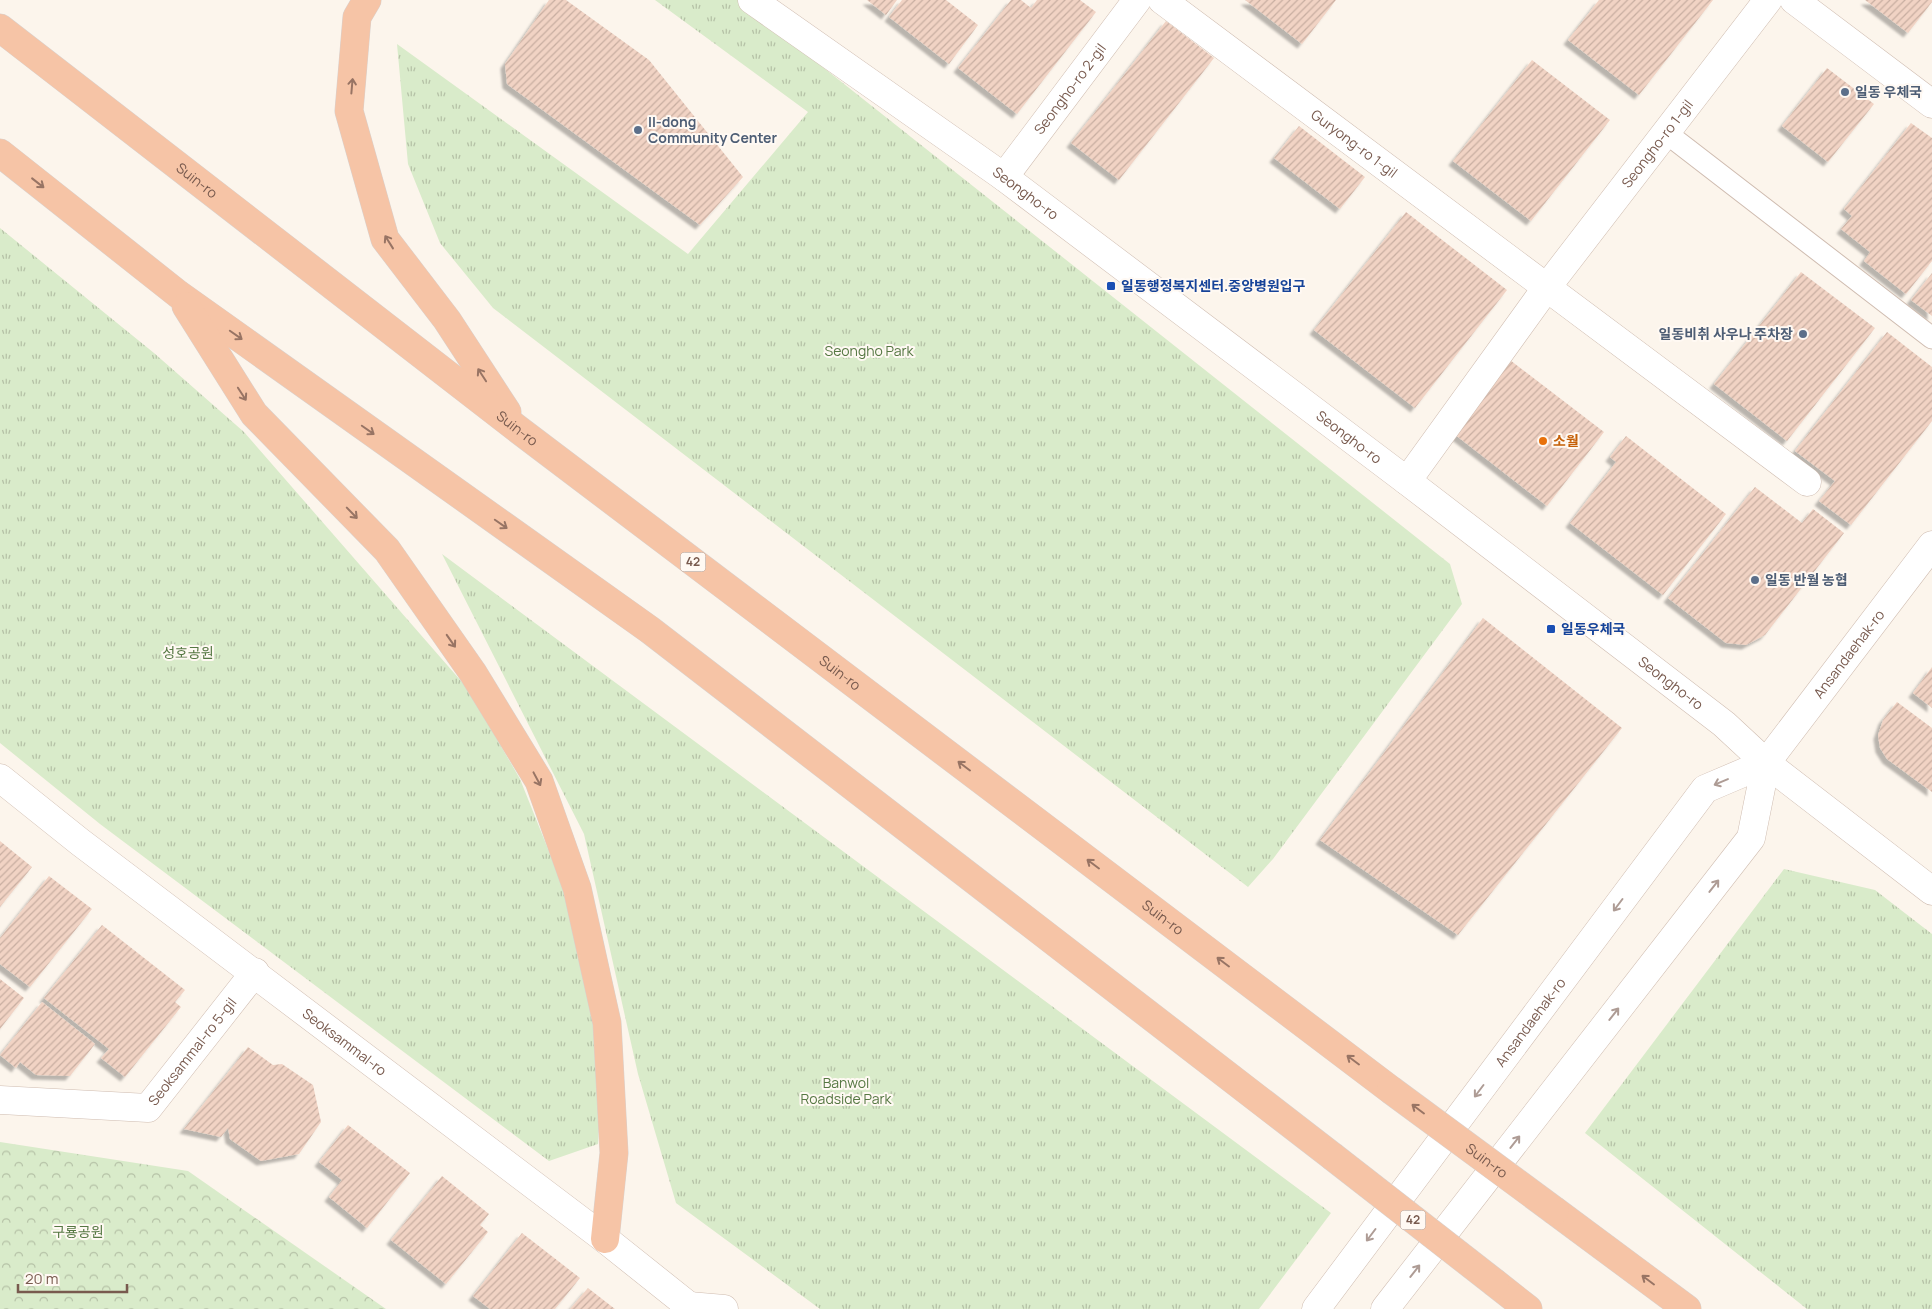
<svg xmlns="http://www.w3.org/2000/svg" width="1932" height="1309" viewBox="0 0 1932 1309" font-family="Manrope,'Noto Sans KR',sans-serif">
  <defs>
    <pattern id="grass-tufts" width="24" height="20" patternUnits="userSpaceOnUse" patternTransform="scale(1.25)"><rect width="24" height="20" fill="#d9ebca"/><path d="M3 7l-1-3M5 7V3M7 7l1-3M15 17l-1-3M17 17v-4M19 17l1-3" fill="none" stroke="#b5c1a6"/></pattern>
    <pattern id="forest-crowns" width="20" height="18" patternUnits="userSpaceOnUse" patternTransform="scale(1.25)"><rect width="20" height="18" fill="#d9ebca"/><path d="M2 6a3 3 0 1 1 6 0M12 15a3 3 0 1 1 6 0" fill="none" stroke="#b5c1a6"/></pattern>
    <pattern id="building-hatch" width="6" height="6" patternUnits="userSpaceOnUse" patternTransform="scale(1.25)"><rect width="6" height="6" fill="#f1d3c4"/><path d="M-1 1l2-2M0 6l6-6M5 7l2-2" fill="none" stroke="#c8aea1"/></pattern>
    <filter id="shadow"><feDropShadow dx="-4.5" dy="4.5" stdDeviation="1" flood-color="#0004"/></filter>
  </defs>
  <rect width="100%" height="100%" fill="#fcf5ec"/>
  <!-- grass -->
  <path fill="url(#grass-tufts)" d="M655,0h83l712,564 12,40 -189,255 -25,28 -755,-579 -53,-65 -32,-79 -11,-120 291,210 120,-142z
    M0,228l154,125 90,79 224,257 52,90 48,120 26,120 6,86 -2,39 -49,17 -449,-337 -100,-81z
    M442,554l889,659 -72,96h-439l-144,-106 -38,-129 -54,-240z
    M1784,869l91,21 57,44v375h-125l-222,-176z"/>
  <!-- forest -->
  <path fill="url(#forest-crowns)" d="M0,1142l188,29 198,138h-386z"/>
  <!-- building -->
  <path fill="url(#building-hatch)" filter="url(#shadow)" d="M549,0h17l83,60 94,117 -43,48 -193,-141 -2,-20z
    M867,0h30l-11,15z
    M902,0h44l32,25 -29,39 -60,-47z
    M1011,0h10l10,8 6,-8h43l16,12 -79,102 -59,-46z
    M1245,0h91l-34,44z
    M1599,0h114l-74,95 -71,-55z
    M1865,0h67v2l-24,31z
    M1166,21l48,37 -95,122 -48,-37z
    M1532,60l78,60 -79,101 -78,-60z
    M1827,68l47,36 -46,58 -46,-36z
    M1911,123l21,15v123l-26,33 -42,-33 6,-9 -29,-23 11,-13 -8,-7z
    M1299,126l66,51 -25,32 -66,-51z
    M1406,212l101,78 -92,118 -101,-78z
    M1801,272l74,56 -88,113 -73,-57z
    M1932,273v43l-21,-16z
    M1887,332l45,35v54l-81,104 -32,-24 16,-20 -40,-30z
    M1506,357l98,75 -57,74 -98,-76z
    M1626,436l100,78 -63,81 -93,-72 46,-61 -6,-5z
    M1755,487l47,36 11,-14 31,24 -79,102 -19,10 -20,-2 -58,-45z
    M1483,618l139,110 -164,207 -138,-95z
    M1932,667v41l-19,-15z
    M1897,702l35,26v64l-45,-33 -7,-11 -2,-13 5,-15z
    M0,841l32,26 -32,40z
    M49,876l43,33 -62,78 -30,-23v-26z
    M102,925l83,65 -10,12 6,5 -56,70 -24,-19 8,-9 -65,-51z
    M0,979l24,19 -24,31z
    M42,1002l53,42 -25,32 -34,-1 -16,-13 -4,6 -16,-13z
    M248,1047l25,18 9,-1 31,21 8,37 -22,32 -38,7 -31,-22 -2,-11 -7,9 -37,-8z
    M348,1125l62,48 -43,55 -38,-31 13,-17 -23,-18z
    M442,1176l47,38 -9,11 8,7 -42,52 -55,-44z
    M522,1233l58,45 -25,31h-65l-17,-13z
    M588,1288l27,21h-45z"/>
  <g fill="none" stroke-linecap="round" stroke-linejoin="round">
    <!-- service casing -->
    <g stroke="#cfbcb0" stroke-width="23">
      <path id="service" d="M1665,132l267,206"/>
    </g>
    <!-- minor casing -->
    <g stroke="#cfbcb0" stroke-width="29">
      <g id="minor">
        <path id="s1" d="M1162,0l645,482"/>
        <path d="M1794,0l138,104"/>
        <path id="s2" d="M1004,177l133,-177"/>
        <path id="s3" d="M1407,481l140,-194 221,-287"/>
        <path id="s4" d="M0,1100l148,8 107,-136"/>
      </g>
    </g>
    <!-- tertiary casing -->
    <g stroke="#cfbcb0" stroke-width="29">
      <g id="tertiary">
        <path id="s5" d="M752,0l252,177 403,304 317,243 42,39 166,128"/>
        <path id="s6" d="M0,778l80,64 525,397 84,67 2,3"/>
        <path d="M689,1306l35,3"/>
        <path id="s7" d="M1316,1309l389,-520 61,-26"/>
        <path id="s8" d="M1385,1309l366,-471 15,-75 166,-218"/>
      </g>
    </g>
    <!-- trunk casing -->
    <g stroke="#d9d1cd" stroke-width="29">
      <g id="trunk">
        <path d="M367,0l-10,17 -8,94 36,128 62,81 60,92"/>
        <path id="s9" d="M0,28l519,402 872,660"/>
        <path d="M0,153l178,141 472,336 682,526"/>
        <path d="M186,306l68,108 133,136 86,123 66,108 38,107 30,135 7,130 -9,86"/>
        <path d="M1555,1211l132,98"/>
        <path d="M1495,1283l33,26"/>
      </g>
    </g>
    <!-- service -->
    <use href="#service" stroke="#fff" stroke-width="21"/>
    <!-- minor -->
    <use href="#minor" stroke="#fff" stroke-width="28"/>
    <!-- tertiary -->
    <use href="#tertiary" stroke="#fff" stroke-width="28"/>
    <!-- trunk -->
    <use href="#trunk" stroke="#f6c4a6" stroke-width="28"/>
    <!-- trunk-bridge casing -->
    <g stroke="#d9d1cd" stroke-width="29" stroke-linecap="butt">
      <g id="trunk-bridge">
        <path id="s10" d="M1391,1090l164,121"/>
        <path d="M1332,1156l163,127"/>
      </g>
    </g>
    <!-- trunk-bridge -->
    <use href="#trunk-bridge" stroke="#f6c4a6" stroke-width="28"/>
  </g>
  <!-- one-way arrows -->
  <defs><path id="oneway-shaft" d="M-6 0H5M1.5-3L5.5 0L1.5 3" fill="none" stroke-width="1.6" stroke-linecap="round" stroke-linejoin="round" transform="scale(1.25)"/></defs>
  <g stroke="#987464">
    <use href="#oneway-shaft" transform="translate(352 86) rotate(-85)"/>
    <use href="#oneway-shaft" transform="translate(38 183) rotate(38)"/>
    <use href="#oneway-shaft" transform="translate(389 242) rotate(-122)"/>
    <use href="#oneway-shaft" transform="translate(236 335) rotate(35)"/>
    <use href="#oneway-shaft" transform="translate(482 375) rotate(-123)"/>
    <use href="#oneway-shaft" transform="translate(242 394) rotate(57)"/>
    <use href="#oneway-shaft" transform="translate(368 430) rotate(35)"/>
    <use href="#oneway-shaft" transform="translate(352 513) rotate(46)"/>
    <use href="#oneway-shaft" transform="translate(501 524) rotate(35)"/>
    <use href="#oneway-shaft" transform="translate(451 641) rotate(55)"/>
    <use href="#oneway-shaft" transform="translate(964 766) rotate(-143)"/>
    <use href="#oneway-shaft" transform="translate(537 779) rotate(62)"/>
    <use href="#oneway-shaft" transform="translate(1093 864) rotate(-143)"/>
    <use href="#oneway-shaft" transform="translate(1223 962) rotate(-143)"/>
    <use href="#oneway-shaft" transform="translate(1353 1060) rotate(-143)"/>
    <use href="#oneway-shaft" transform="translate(1418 1109) rotate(-143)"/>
    <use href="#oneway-shaft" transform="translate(1648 1280) rotate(-143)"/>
  </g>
  <g stroke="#ae9c95">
    <use href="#oneway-shaft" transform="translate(1721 782) rotate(157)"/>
    <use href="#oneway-shaft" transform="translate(1714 886) rotate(-52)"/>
    <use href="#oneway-shaft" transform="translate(1618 905) rotate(127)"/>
    <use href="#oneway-shaft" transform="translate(1614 1014) rotate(-52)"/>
    <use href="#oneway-shaft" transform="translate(1479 1091) rotate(127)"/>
    <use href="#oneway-shaft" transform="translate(1515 1142) rotate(-52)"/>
    <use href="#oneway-shaft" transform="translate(1371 1235) rotate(127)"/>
    <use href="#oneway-shaft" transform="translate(1415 1271) rotate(-52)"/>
  </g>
  <!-- markers -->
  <g fill="#5c6f8a" stroke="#fff9f3" stroke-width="2">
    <circle cx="1845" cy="92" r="5"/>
    <circle cx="638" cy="130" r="5"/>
    <circle cx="1803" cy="334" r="5"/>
    <circle cx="1755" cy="580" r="5"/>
  </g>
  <g fill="#1a4fb4" stroke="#fff9f3" stroke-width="2">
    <rect x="1106" y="281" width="10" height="10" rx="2.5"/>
    <rect x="1546" y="624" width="10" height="10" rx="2.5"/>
  </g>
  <circle fill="#e8710a" stroke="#fff9f3" stroke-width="2" cx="1543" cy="441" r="5"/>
  <g text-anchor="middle" stroke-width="4" stroke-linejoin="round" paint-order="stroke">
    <!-- shield labels -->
    <g fill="#fff9f3" stroke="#a08a80" stroke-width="1">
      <rect x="680.5" y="552.5" width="25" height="19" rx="4"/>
      <rect x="1400.5" y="1210.5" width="25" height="19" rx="4"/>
    </g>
    <g font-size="12" font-weight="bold" fill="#785a4e">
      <text x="693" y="566">42</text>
      <text x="1413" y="1224">42</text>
    </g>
    <!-- street labels -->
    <g font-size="14" fill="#785a4e" stroke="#fff9f3">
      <text dy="5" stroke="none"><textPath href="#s2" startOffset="110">Seongho-ro 2-gil</textPath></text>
      <text dy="5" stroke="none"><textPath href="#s1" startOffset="240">Guryong-ro 1-gil</textPath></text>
      <text dy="5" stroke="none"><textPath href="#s3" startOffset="420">Seongho-ro 1-gil</textPath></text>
      <text dy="5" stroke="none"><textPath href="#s9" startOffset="249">Suin-ro</textPath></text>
      <text dy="5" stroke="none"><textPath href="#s5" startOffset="335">Seongho-ro</textPath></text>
      <text dy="5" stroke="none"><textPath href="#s9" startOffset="654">Suin-ro</textPath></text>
      <text dy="5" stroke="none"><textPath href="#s5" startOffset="740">Seongho-ro</textPath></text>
      <text dy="5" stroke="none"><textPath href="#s8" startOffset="810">Ansandaehak-ro</textPath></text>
      <text dy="5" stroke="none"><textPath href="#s9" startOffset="1059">Suin-ro</textPath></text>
      <text dy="5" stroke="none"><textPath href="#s5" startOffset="1145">Seongho-ro</textPath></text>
      <text dy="5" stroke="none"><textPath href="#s9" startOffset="1464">Suin-ro</textPath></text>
      <text dy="5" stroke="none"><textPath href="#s7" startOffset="358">Ansandaehak-ro</textPath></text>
      <text dy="5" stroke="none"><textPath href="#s6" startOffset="434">Seoksammal-ro</textPath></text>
      <text dy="5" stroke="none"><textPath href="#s4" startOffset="220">Seoksammal-ro 5-gil</textPath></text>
      <text dy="5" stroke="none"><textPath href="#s10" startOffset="119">Suin-ro</textPath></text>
    </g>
    <!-- service labels -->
    <g font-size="14" font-weight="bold" fill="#4e5e75" stroke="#fff9f3" text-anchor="start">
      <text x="1855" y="97">일동 우체국</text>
      <text x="648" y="127">Il-dong<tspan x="648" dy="16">Community Center</tspan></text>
      <text x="1793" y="339" text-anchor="end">일동비취 사우나 주차장</text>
      <text x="1765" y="585">일동 반월 농협</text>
    </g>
    <!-- transit labels -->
    <g font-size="14" font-weight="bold" fill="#164399" stroke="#fff9f3" text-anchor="start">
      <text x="1121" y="291">일동행정복지센터.중앙병원입구</text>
      <text x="1561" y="634">일동우체국</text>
    </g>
    <!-- park labels -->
    <g font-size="14" fill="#567843" stroke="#fff9f3">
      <text x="869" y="356">Seongho Park</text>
      <text x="188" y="658">성호공원</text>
      <text x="846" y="1088">Banwol<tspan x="846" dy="16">Roadside Park</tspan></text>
      <text x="78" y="1237">구룡공원</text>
    </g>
    <!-- food labels -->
    <g font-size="14" font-weight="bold" fill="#c56008" stroke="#fff9f3" text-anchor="start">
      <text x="1553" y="446">소월</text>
    </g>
  </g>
  <!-- scale -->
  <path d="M18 1284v8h109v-8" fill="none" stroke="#785a4e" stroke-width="2.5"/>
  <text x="25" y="1284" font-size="15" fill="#785a4e" stroke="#fff9f3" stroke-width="4" paint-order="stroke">20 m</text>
</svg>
